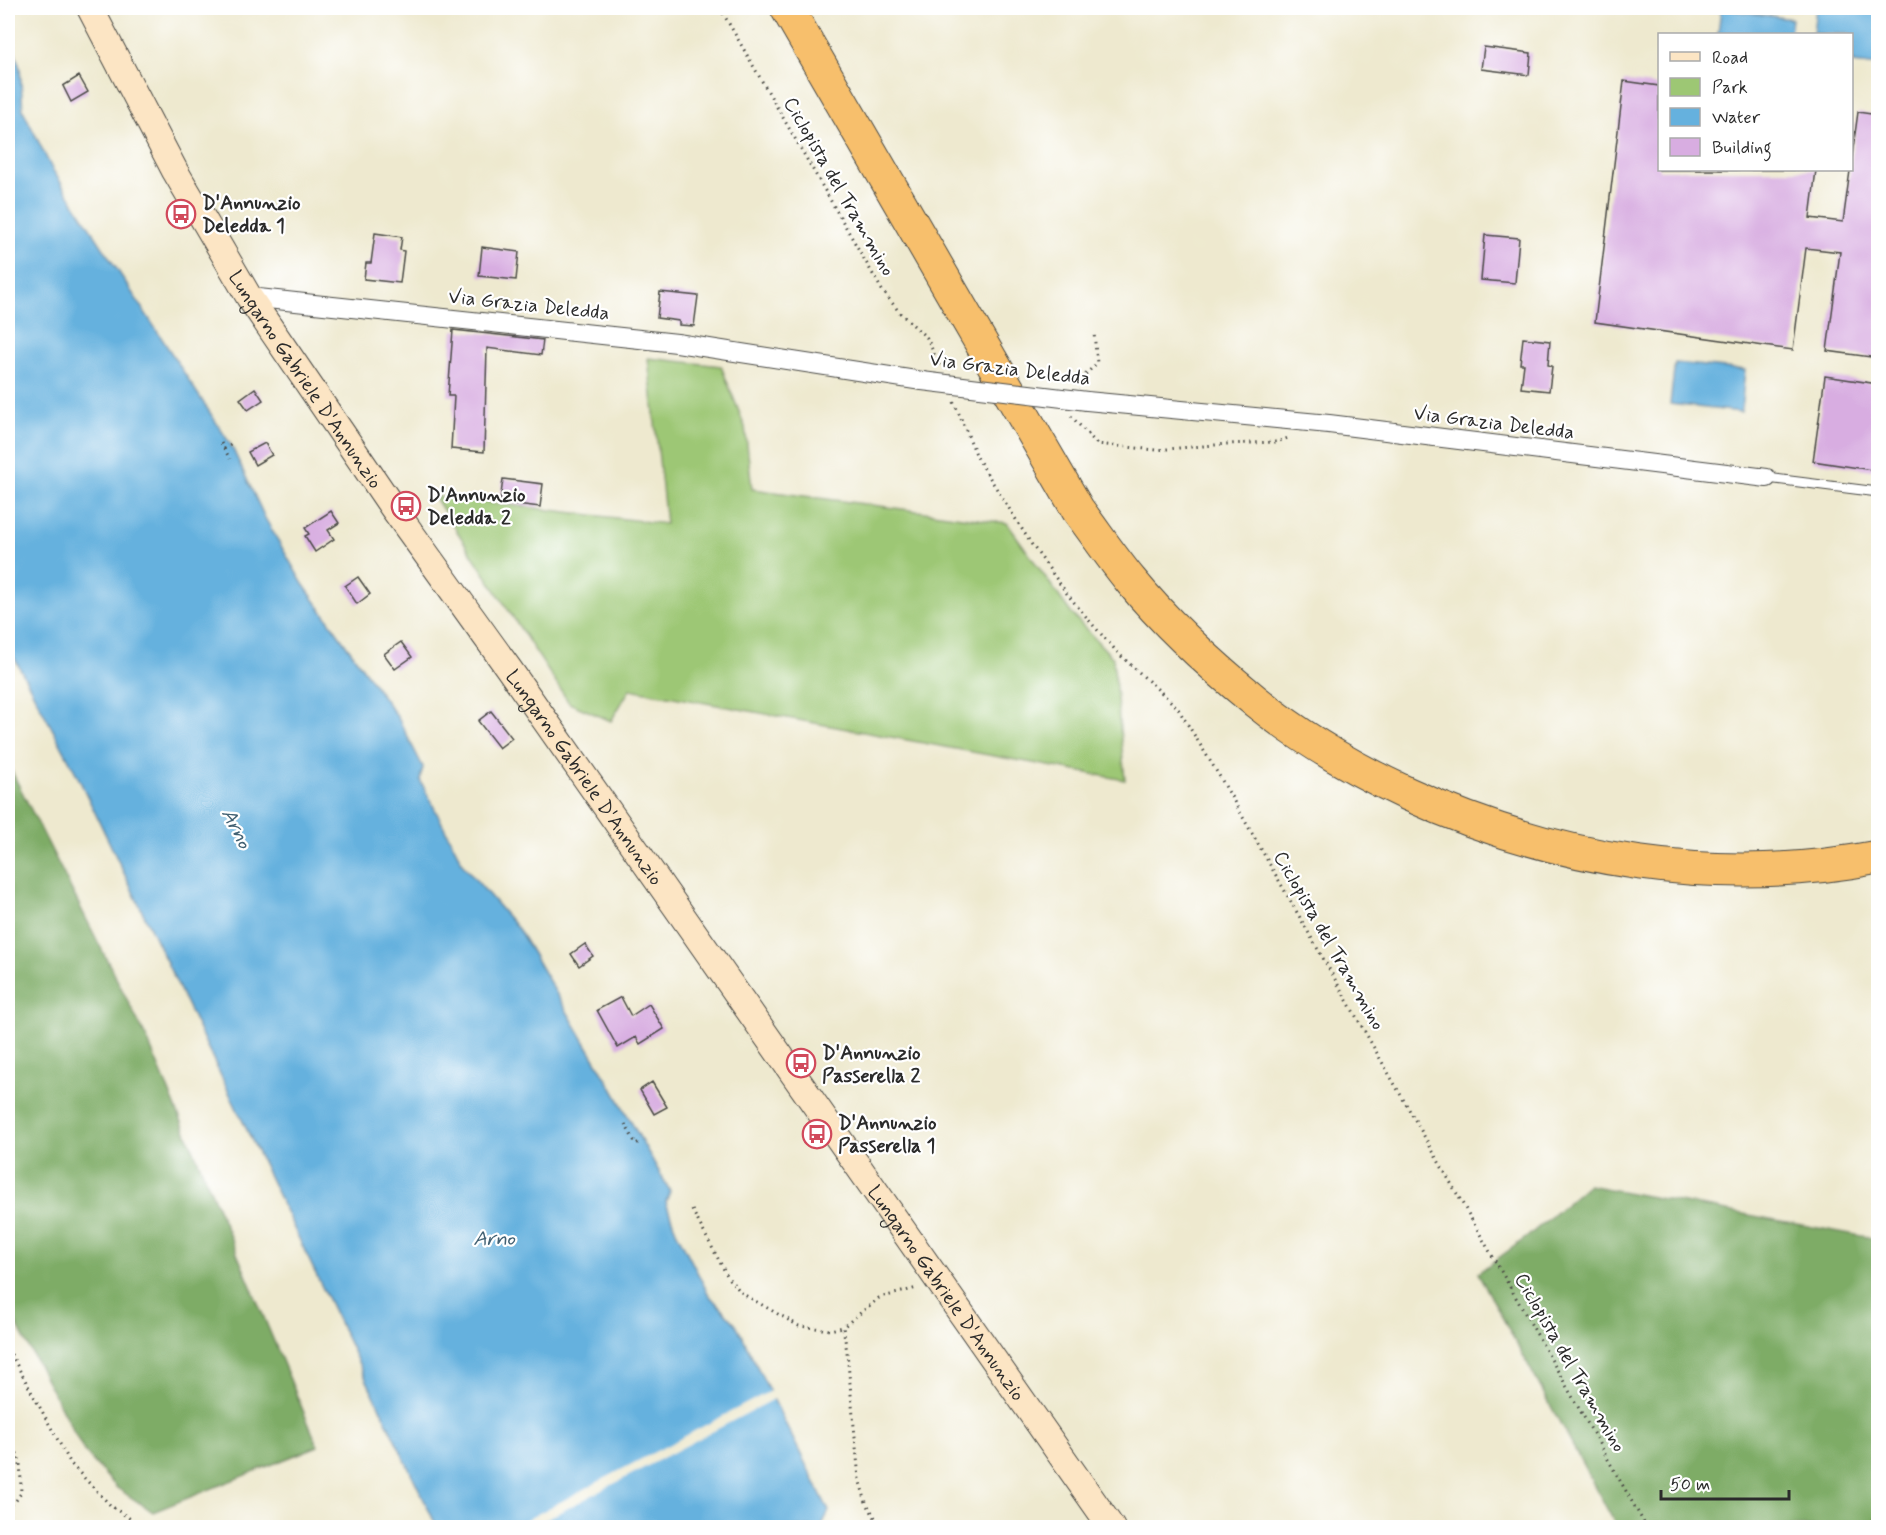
<svg xmlns="http://www.w3.org/2000/svg" width="1886" height="1535" viewBox="0 0 1886 1535" font-family="Mynerve,sans-serif">
  <rect width="100%" height="100%" fill="#fff"/>
  <filter id="ink" filterUnits="userSpaceOnUse"><feTurbulence type="fractalNoise" baseFrequency=".0167" numOctaves="2"/><feDisplacementMap in="SourceGraphic" scale="12" xChannelSelector="R" yChannelSelector="G"/><feConvolveMatrix kernelMatrix="1 2 1 2 8 2 1 2 1" color-interpolation-filters="sRGB"/></filter>
  <filter id="wash" filterUnits="userSpaceOnUse"><feTurbulence type="fractalNoise" baseFrequency=".008" numOctaves="4" result="noise"/><feDisplacementMap in="SourceGraphic" scale="24" xChannelSelector="R" yChannelSelector="G"/><feGaussianBlur stdDeviation="1.35" result="paint"/><feColorMatrix in="noise" values="0 0 0 0 0 0 0 0 0 0 0 0 0 0 0 0 0 1.4 0 .05"/><feComposite in="paint" operator="in"/></filter>
  <g filter="url(#wash)">
    <rect width="100%" height="100%" fill="#eee9cf"/>
    <!-- green -->
    <path fill="#9dc774" stroke="#647950" stroke-width="1.5" d="M648,358l73,8 24,61 7,62 255,34 64,90 42,45 12,122 -495,-91 -19,32 -42,-18 -135,-207 232,28z"/>
    <!-- forest -->
    <path fill="#7eac66" stroke="#546c48" stroke-width="1.5" d="M8,764l139,275 171,407 -165,66 -36,-24 -33,-37 -76,-143z
      M1588,1185l290,54v279l-7,9h-254l-139,-254 49,-36z"/>
    <!-- water -->
    <path fill="#65b1de" stroke="#486e84" stroke-width="1.5" d="M1816,8h36l26,3v55l-26,-3v-29h-39z
      M1721,9l71,10 -2,15h-72z
      M8,32l12,36 3,42 29,59 179,276 34,73 38,66 95,134 25,49 -3,13 44,86 55,64 93,158 58,103 -4,11 10,29 33,64 27,29 93,187 -8,16h-384l-360,-752 -69,-129z
      M1675,363l70,7 -4,42 -71,-8z"/>
    <!-- pier -->
    <path fill="#eee9cf" d="M772,1390l4,8 -244,129h-19z"/>
    <g id="blocks">
      <!-- building -->
      <path fill="#d8ade1" d="M1484,47l47,6 -2,22 -48,-6z
        M79,76l9,16 -17,10 -8,-16z
        M1624,81l35,5v84h157l-6,48 33,4 15,-110 20,3v243l-51,-7 13,-99 -34,-4 -13,102 -198,-28z
        M375,233l27,4 -2,13 4,1 -4,32 -36,-4 2,-16h5z
        M1485,235l34,3 -4,45 -34,-3z
        M482,247l37,5 -3,28 -37,-4z
        M660,292l38,4 -4,30 -15,-1v-4l-22,-3z
        M453,330l90,10 -2,15 -54,-7 -3,104 -33,-3 3,-53h-6z
        M1523,338l27,3 -2,24 4,1 -3,25 -28,-3 3,-24h-4z
        M1825,376l53,8v87l-65,-10z
        M255,388l8,12 -15,10 -8,-11z
        M265,443l7,12 -17,10 -7,-13z
        M503,479l40,5 -3,23 -40,-5z
        M331,511l8,12 -11,7 6,9 -19,13 -10,-16 4,-2 -4,-6z
        M358,577l12,17 -13,10 -12,-18z
        M401,642l11,15 -17,12 -11,-15z
        M491,711l21,27 -13,10 -21,-27z
        M585,944l8,12 -14,10 -8,-12z
        M621,997l10,19 18,-12 15,25 -24,15 -4,-7 -18,11 -21,-38z
        M652,1082l15,25 -13,7 -14,-24z"/>
    </g>
  </g>
  <g filter="url(#ink)">
    <use href="#blocks" fill-opacity="0" stroke="#484844" stroke-width="1.5"/>
    <g fill="none" stroke-linecap="round" stroke-linejoin="round">
      <!-- service casing -->
      <g stroke="#484844" stroke-width="11">
        <path id="service" d="M1767,478l111,14"/>
      </g>
      <!-- minor casing -->
      <g stroke="#484844" stroke-width="20">
        <path id="minor" d="M249,297l428,46 245,38
          M1087,401l242,23 438,54"/>
      </g>
      <!-- secondary casing -->
      <g stroke="#484844" stroke-width="28">
        <g id="secondary">
          <path id="s1" d="M90,8l85,163 74,126 144,211 116,161 603,859"/>
        </g>
      </g>
      <!-- motorway casing -->
      <g stroke="#484844" stroke-width="35">
        <path id="motorway" d="M787,8l291,502c18,24 34,48 53,71 36,44 79,83 123,119 47,38 100,69 154,94 148,68 310,94 470,63"/>
      </g>
      <!-- path -->
      <path stroke="#484844" stroke-width="3" stroke-dasharray="1.5 4.5" stroke-linecap="butt" d="M720,8l162,282 18,23 27,25 13,29
        M1077,383l20,-20 -3,-30
        M954,402l24,57 54,86 36,50 25,30 26,29 58,53 43,70 427,751
        M1071,416l26,28 59,6 71,-6 50,-2 11,-4
        M221,443l9,16
        M224,449l7,-4
        M625,1124l11,20 5,-3
        M692,1210l37,69 14,15 56,32 31,4 13,-3
        M8,1349l63,115 40,42 33,22
        M8,1445c16,5 12,34 13,48l-6,9 -7,2
        M881,1528l-15,-26 -7,-23 -12,-127 -4,-25 36,-29 38,-10
        M1864,1528l14,-15"/>
      <!-- service -->
      <use href="#service" stroke="#fff" stroke-width="9"/>
      <!-- minor -->
      <use href="#minor" stroke="#fff" stroke-width="18"/>
      <!-- secondary -->
      <use href="#secondary" stroke="#fce5c4" stroke-width="26"/>
      <!-- motorway -->
      <use href="#motorway" stroke="#f7bf6c" stroke-width="33"/>
      <!-- minor-bridge casing -->
      <g stroke="#484844" stroke-width="20" stroke-linecap="butt">
        <path id="minor-bridge" d="M922,381l165,20"/>
      </g>
      <!-- minor-bridge -->
      <use href="#minor-bridge" stroke="#fff" stroke-width="18"/>
    </g>
  </g>
  <!-- icons -->
  <defs>
    <g id="bus-ring" transform="scale(1.5)"><circle r="9.5" fill="#fff" stroke="#d1495b" stroke-width="1.5"/><path d="M-5-6H5V4H4V6H2V4H-2V6H-4V4H-5ZM-3.5-4V0h7V-4ZM-3.5 1.2v1.5H-2V1.2ZM2 1.2v1.5H3.5V1.2Z" fill="#d1495b"/></g>
  </defs>
  <g fill-rule="evenodd">
    <use href="#bus-ring" x="181" y="214"/>
    <use href="#bus-ring" x="406" y="506"/>
    <use href="#bus-ring" x="801" y="1063"/>
    <use href="#bus-ring" x="817" y="1134"/>
  </g>
  <g text-anchor="middle" stroke-width="4.5" stroke-linejoin="round" paint-order="stroke">
    <!-- street labels -->
    <g font-size="20" fill="#2b2b2b" stroke="#fff">
      <text transform="translate(840 186) rotate(60)" y="7">Ciclopista del Trammino</text>
      <text transform="translate(529 304) rotate(6)" y="7">Via Grazia Deledda</text>
      <text transform="translate(1010 368) rotate(7)" y="7">Via Grazia Deledda</text>
      <text dy="7" stroke="none"><textPath href="#s1" startOffset="430">Lungarno Gabriele D'Annunzio</textPath></text>
      <text transform="translate(1494 422) rotate(7)" y="7">Via Grazia Deledda</text>
      <text dy="7" stroke="none"><textPath href="#s1" startOffset="916">Lungarno Gabriele D'Annunzio</textPath></text>
      <text transform="translate(1330 940) rotate(60)" y="7">Ciclopista del Trammino</text>
      <text dy="7" stroke="none"><textPath href="#s1" startOffset="1546">Lungarno Gabriele D'Annunzio</textPath></text>
      <text transform="translate(1571 1362) rotate(60)" y="7">Ciclopista del Trammino</text>
    </g>
    <!-- poi labels -->
    <g font-size="20" font-weight="bold" fill="#2b2b2b" stroke="#fff" text-anchor="start">
      <text x="202" y="209">D'Annunzio<tspan x="202" dy="23">Deledda 1</tspan></text>
      <text x="427" y="501">D'Annunzio<tspan x="427" dy="23">Deledda 2</tspan></text>
      <text x="822" y="1059">D'Annunzio<tspan x="822" dy="23">Passerella 2</tspan></text>
      <text x="838" y="1129">D'Annunzio<tspan x="838" dy="23">Passerella 1</tspan></text>
    </g>
    <!-- water labels -->
    <g font-size="21" font-style="italic" fill="#426173" stroke="#fff">
      <text transform="translate(237 828) rotate(63)" y="7">Arno</text>
      <text x="494" y="1245">Arno</text>
    </g>
  </g>
  <!-- margin -->
  <rect width="1886" height="1535" fill="none" stroke="#fff" stroke-width="30"/>
  <!-- legend -->
  <rect x="1658" y="33" width="195" height="138" fill="#ffffff" stroke="#aaaaaa" stroke-width="1.5"/>
  <rect x="1670" y="52" width="30" height="9" fill="#fce5c4" stroke="#aaaaaa" stroke-width="1.5"/>
  <text x="1712" y="63" font-size="18" fill="#2b2b2b">Road</text>
  <rect x="1670" y="78" width="30" height="18" fill="#9dc774" stroke="#aaaaaa" stroke-width="1.5"/>
  <text x="1712" y="93" font-size="18" fill="#2b2b2b">Park</text>
  <rect x="1670" y="108" width="30" height="18" fill="#65b1de" stroke="#aaaaaa" stroke-width="1.5"/>
  <text x="1712" y="123" font-size="18" fill="#2b2b2b">Water</text>
  <rect x="1670" y="138" width="30" height="18" fill="#d8ade1" stroke="#aaaaaa" stroke-width="1.5"/>
  <text x="1712" y="153" font-size="18" fill="#2b2b2b">Building</text>
  <!-- scale -->
  <path d="M1661 1490v9h128v-9" fill="none" stroke="#2b2b2b" stroke-width="3"/>
  <text x="1670" y="1490" font-size="18" fill="#2b2b2b" stroke="#ffffff" stroke-width="4.5" paint-order="stroke">50 m</text>
</svg>
